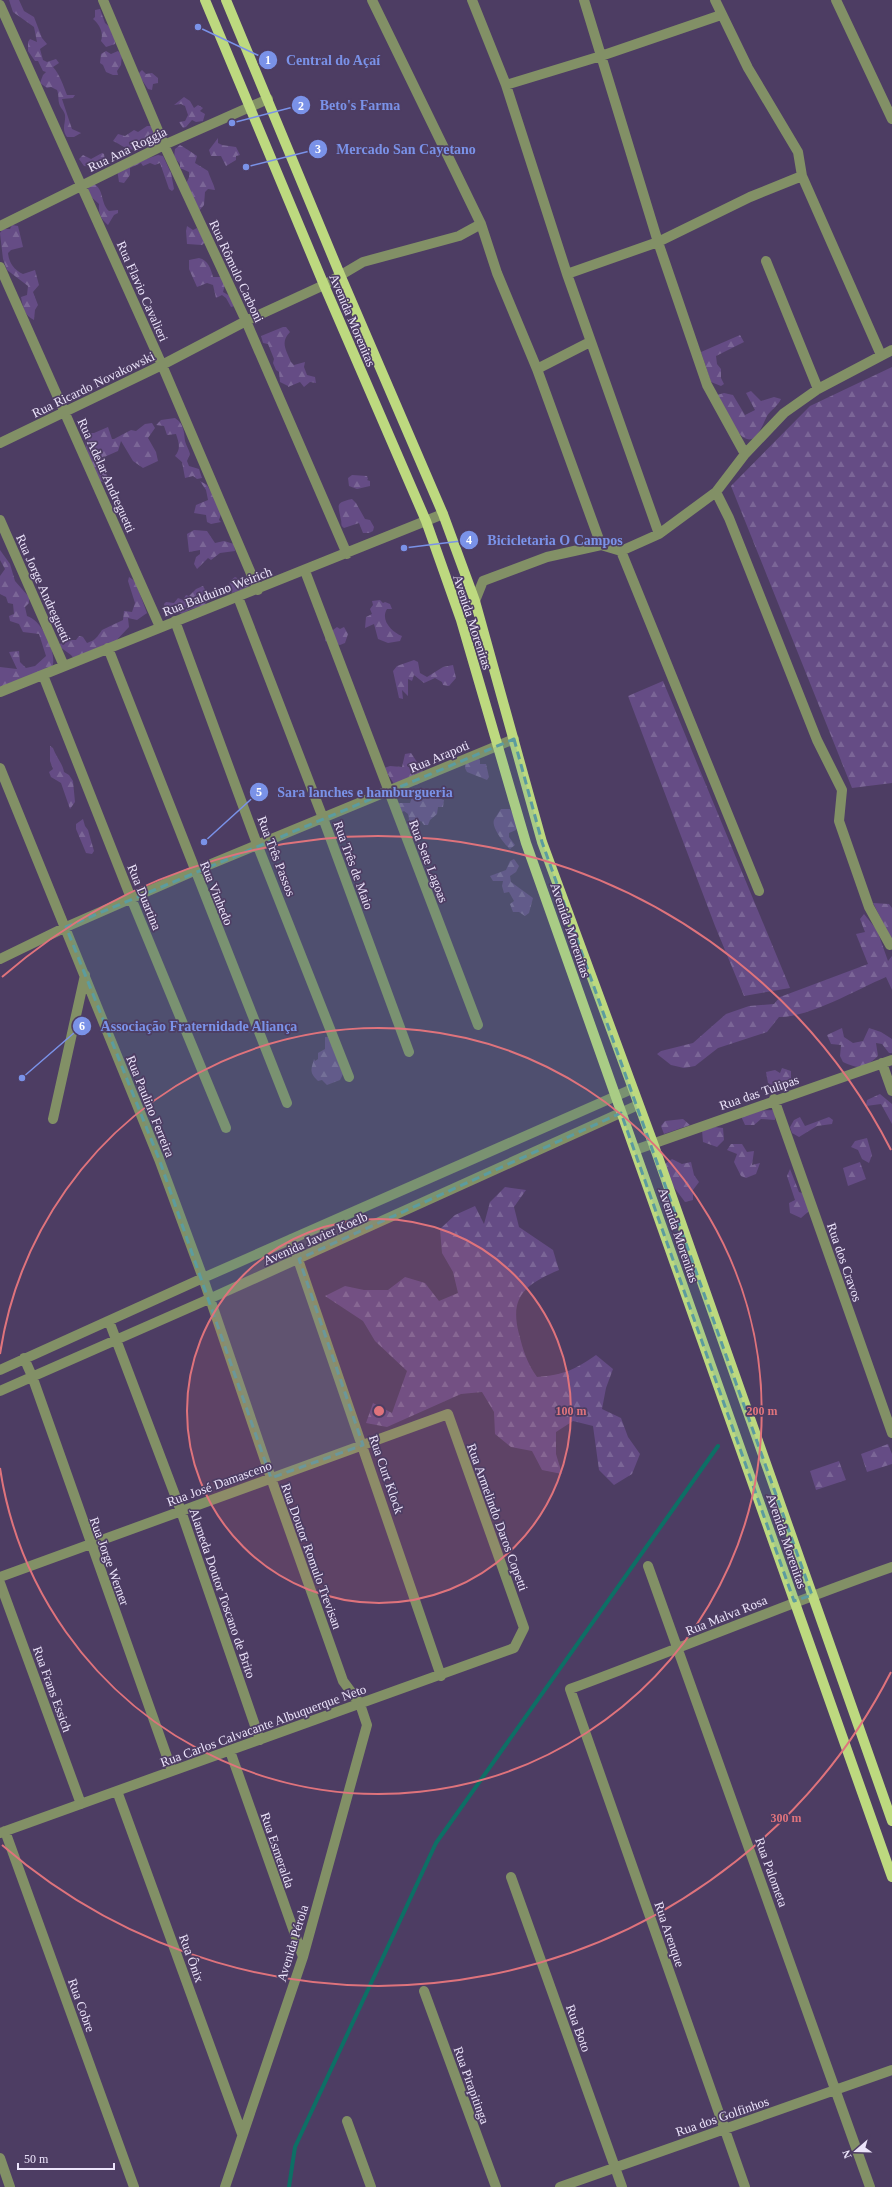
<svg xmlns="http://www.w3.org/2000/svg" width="892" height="2187" viewBox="0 0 892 2187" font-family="Georgia,serif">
  <defs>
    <pattern id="forest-firs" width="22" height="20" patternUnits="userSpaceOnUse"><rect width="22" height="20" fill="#654c85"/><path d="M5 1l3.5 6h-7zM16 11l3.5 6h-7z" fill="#7b6697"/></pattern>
  </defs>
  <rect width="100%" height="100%" fill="#4d3d63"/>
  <!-- forest -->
  <path fill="url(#forest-firs)" d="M9,0h10l5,11 10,6 8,21 5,6 -7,5 3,11 4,2 9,-3 3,4 -6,4c7,8 10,18 14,28h8l-2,3 -11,1 10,30 9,4 -7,4h-7c-6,-8 -1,-14 -2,-22 -1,-5 -5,-7 -6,-12 -1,-5 0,-8 -2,-13l-6,-3 -4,1 -7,-5 3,-8 3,-3 -3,-1 -5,-10h-3l-7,-10v-9l2,-3 7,3 -3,-15 -21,-15z
    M100,9l5,14 6,5 1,7h4l-1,9 -9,3 -5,-6c3,-9 -2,-17 -8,-22l2,-2v-7z
    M106,51l5,3 7,-3 4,4 -1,10 -4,6 1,4h-5l-7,-3 -3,-7 -3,-2 1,-9z
    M142,70l4,4 6,-1 6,5v5l-5,1 -1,6 -4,-1 -10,-15z
    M184,97l6,4 4,7 4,-3 5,3 -3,3 5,3 -2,7 -7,1 -4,-2 -6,7 -3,1 -4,-6 6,-1 3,-6 -3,-9 -4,-2 -7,1z
    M147,126h4l3,3 -1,7h-5l-3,10c-17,8 -19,1 -32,-5l5,-7 7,2 9,-6 4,2z
    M218,138v5l4,2 14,2 4,8 -4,1v4l-10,6 -5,-10h-10l-2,-6z
    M180,145c2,1 16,10 17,11l-2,7 13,8c2,7 6,13 7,19l-7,-1 -3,3 -1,13 -5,6 -13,-27 3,-7v-5l-9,-4v-4l-6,-7 1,-8z
    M102,153l2,1 1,7 -3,4 -5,-1 -3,3 -10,-1 -5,-7 4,-4 8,4z
    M158,155l5,1 8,17 3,16 -2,2 -3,-2 -9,-26 -5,2 -5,-2 -7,3 -2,-3 -11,5v7l-6,8 -5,-1 -2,-13z
    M93,183c12,7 7,20 16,28l9,-1v3l-4,2 -6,10c-7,-6 -10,-12 -9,-21l-10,-9 -1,-8z
    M12,225l6,1 5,21 -12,3 -3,3c1,10 6,17 15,21l12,-4 4,15 -6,7 5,13 -3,5 -1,10c-10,-5 -11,-13 -13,-23l6,-2 1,-9 -21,-16 -4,-11 -3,-26 3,-4h7z
    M187,226l6,4 4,-2 8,14 -3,3 -15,-1 -1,-13z
    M199,258c9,2 12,11 14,19h8l4,8 -2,7 7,4 5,10 -4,1 -5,-9 -4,-3 -6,3 -3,-13 -6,-2 -10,4 -8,-18v-9z
    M283,327h3l4,5c-10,10 -4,18 1,30l3,3 11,-3 -1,5 3,8 8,2 1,6 -6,-1 -6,5 -4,-5 -12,5v-1l-8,-4 -1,-10 -3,-2 -3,-7 1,-4 -6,-15 -5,-1 -2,-7z
    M740,335l4,7 -28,14 1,8 4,5v9l3,6 -3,2 -10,-4 -10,-30z
    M892,367v416l-40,5 -121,-302 79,-80z
    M751,391l10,10 13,-4 7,2c-3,7 -10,11 -14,17 -3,6 -8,20 -15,23 -14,5 -29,-34 -35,-44l7,-2 9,2 12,20 10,-5 -9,-17z
    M175,418c9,6 9,14 10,23 1,4 4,9 5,13l-3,7 2,5 10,3 3,9 -5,1 -4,-3 -8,2 -3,-16 -7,-6c6,-7 4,-13 1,-22l-9,1 -3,-9 -8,-1 5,-5z
    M152,423l3,5 -7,10 8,14 2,9 -15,7 -10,-7 -12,-20 -3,10 -16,7 -1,6 8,15 -5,3 -5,-1 -13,-33 -1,-8 3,-7h6l14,-6 4,12h2l17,-9 5,1 9,-7z
    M352,475l15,1 1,3 -1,1 3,1v5l-13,3 -8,-3 -1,-8z
    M200,481l7,4 15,26 -3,9 2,2 -10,2 -4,-2 -1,-7 -12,-2 2,-8 12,-5 -2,-10z
    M352,499l4,4 9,16 5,1 4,7 -1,4 -4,2h-6l-4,-10 -15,5c-4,-3 -2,-4 -3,-8 -3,-16 -6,-17 11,-21z
    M194,530l13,1 8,12 9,-2 10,3 1,7 -15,2 -9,7 -3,-2 -11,11 -3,-5 2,-7 4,-3v-4l-11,2 -2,-18z
    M0,550l10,14 5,17 14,16v6l-4,4 2,9c15,4 31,37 25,52l-52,24v-25l17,2 -8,-17 10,-1 1,11 6,6 9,-2 11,-10 -7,-22 -16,-2 -4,-8 -9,-3 -1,-5 5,-2 -1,-10 -5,-1 -2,-6 -6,-3v-18l5,-7 -5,-9z
    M129,577l6,4 12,32 -10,7 -9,-2 1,9 -17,18h-10l2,2 -29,13 -4,-5 -11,-8v-3l9,-6 1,2h6l3,-4 4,1 4,6c9,-3 10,-6 15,-13l21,-10 1,-9 8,1 3,-9 -7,-22z
    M235,577l15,7 -3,4 -15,5 -3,-4 1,-8z
    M203,586l5,9 -3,11 -14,3 -9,5 -8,-4 -8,2 -2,-8 2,-2 8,1 4,-5 5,2 3,-5 3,1 7,-7z
    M380,600l3,3 2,-1 5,2 2,5h-5c-7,11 5,23 15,27l-2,5 -12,2 -10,-4 -4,-15 -9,4 1,-11 6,-3 -2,-5 3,-4 -1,-4z
    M337,627l3,2 4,-2 4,7 -3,9 -5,2 -15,-4v-5z
    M414,660l4,2 2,11 7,4 16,-10 10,-2 3,13 -7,8 -6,-1 -1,-3 -7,-4 -11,5 -10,-8 -2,6 -4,-2v17l-6,-6 1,9 -4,-1 -6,-27 4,-5z
    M663,681l127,307 -46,8 -29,-70 -87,-230z
    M50,746l3,2c3,9 10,16 11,24l5,3 4,6 2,21 -5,7 -9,-26 -10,-6 -2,-5 4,-3 -3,-8z
    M411,753l6,9 1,8h4l6,5 -11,10h-5l-14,10 -6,-1 2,-10 -10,-16 6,-2 12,1 3,-13z
    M477,757l3,3v4h6l3,13 -2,3 -20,-8 -2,-4 1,-7z
    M423,788h2l1,6 18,6 -1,7h-5l-1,7 -7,6 -2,5h-4l-3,-4 -4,2 -1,3 -5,3 -5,-3 3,-7 -1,-5 -4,-3 -4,2 -2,-10h12l2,-6z
    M501,809h9l9,16 -3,5 -7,3v4l6,8 -5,4c-5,-4 -19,-22 -16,-29 1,-2 5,-8 7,-11z
    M83,819l2,7 3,4 6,21 -2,3 -6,-1 -10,-24v-5z
    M514,859l5,7 -3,6 -6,4 1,6 22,16 -4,15 -4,3 -6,-4h-6l-3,-8 4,-3 -5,-9 -5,1 -2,-7 1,-5h-10l-3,-5 16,-6 4,-9z
    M873,903l16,1 3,4v32z
    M864,914l13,16 11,31 4,-5v34l-6,-13c-28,12 -78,41 -107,40l-12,15 -49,16 -23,18 -11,2 -13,-3 -14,-11 4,-3 32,-8 33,-29 23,-8 25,-2 6,-7 88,-33 -12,-30 9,-2 -5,-13z
    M842,1028l2,9 9,6 10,-2 6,-13 12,4 11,7v14h-3l-7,-9 -6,-1 2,13c-15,13 -17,14 -35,6l-3,-6 1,-11 -10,-1 -4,-9z
    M325,1037h3l16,35 -4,8 -13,5 -5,-5 -4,1c-9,-9 -7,-11 -4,-22l1,2 3,-2v-6l7,-4z
    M782,1068l9,3v9l-18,6 -5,-3 -2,-11 9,-2 5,3z
    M880,1094l12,10v20l-11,-20 -15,2 1,-6z
    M775,1110v10l-14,-1 -7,6h-9l-5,-11 7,-3z
    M800,1117l5,9 24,-9 4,3 -1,4 -15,2 -18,11 -7,-4 -2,-6 4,-7z
    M683,1119l7,6 -26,9 -3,-8 4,-5z
    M715,1127l8,1 1,12 -7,7 -14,-5 -1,-12z
    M867,1138l5,17 -3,8 -7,-4 -4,-9 -7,-3 4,-6z
    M731,1144h11l5,8 7,-1 -2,14 8,-2 -4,11 -10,4 -5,-2 -7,-14 3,-8 -10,-4z
    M672,1159l10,5 9,-2 3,13 5,7 -6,8v10l-8,2 -15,-20 -5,-18z
    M860,1162l6,17 -18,7 -5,-18z
    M790,1169l9,23 6,2 4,17 -8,7 -11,-5 -1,-10 6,-3 -8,-24z
    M505,1187l21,3 -12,17 5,20 34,23 6,20c-33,14 -50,26 -40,64 4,16 8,29 18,43 27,-2 37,-7 59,-22l17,14 -7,19 -4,21 19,9 7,19 12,17 -8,20 -18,11 -15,-15 -6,-44 -20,-5 -17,11v22l6,20 -20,-4 -10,-19 -21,-4 -16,-13 -1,-22 -12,-20 -21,2 -74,33 -21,-4 7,-20 19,10 15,-42 -32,-30 -12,-20 -38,-25 20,-10 19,4h24l17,-13 20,6 14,18 19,-8 -5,-21 -11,-19 -2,-24 15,-14 20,-9 9,18 6,-22z
    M888,1444l4,10v10l-25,8 -6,-18z
    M839,1461l7,19 -30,10 -6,-19z"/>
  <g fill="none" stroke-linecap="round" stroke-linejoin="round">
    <!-- stream -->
    <path stroke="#0d6f65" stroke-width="4" d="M289,2187l6,-40 141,-304 282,-397"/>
    <!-- minor -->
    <path stroke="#829066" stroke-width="10" d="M103,0l61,145 82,176 101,233
      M372,0l109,224 16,49 40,96 64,176
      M472,0l34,85 61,189 92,260
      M584,0l74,242 49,143 38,69
      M715,0l33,68 50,84 4,24 79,179
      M836,0l56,119
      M0,5l162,360 96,225
      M506,85l95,-29 120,-41
      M0,226l164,-81 104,-46
      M766,261l52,128
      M0,267l160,360
      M567,274l91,-32 92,-45 52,-21
      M537,369l53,-27
      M0,443l162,-78 84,-44 78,-36 39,-23 96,-26 22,-12
      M716,492l13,26 88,222 25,50 -3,31 30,86 21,38
      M0,520l64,146
      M621,551l138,340
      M305,571l173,454
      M238,597l85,221 86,234
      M475,601l8,-20 64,-24 54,-12 20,6 38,-17 57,-42 29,-38 39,-41 34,-24 74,-39
      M175,621l82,223 92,233
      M108,648l179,455
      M43,675l88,223 95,230
      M0,692l443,-178
      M0,768l159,391 44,119 68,200 72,203 17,23 7,21 -64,232 -78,230
      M0,959l66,-32 128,-56 320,-132
      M882,1063l10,28
      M774,1099l118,334
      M53,1119l32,-144
      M635,1150l257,-90
      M291,1239l150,437
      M109,1321l72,190 79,229
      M24,1358l8,18 140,395
      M0,1370l203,-92 429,-189
      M0,1391l209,-92 429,-194
      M648,1566l222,621
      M0,1577l448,-163 76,214 -10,20 -514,185
      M0,1583l81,221
      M230,1751l73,206
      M117,1791l125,343
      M5,1831l129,356
      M511,1877l111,310
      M424,1991l72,196
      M347,2121l24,66
      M0,2158l10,29
      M560,2187l332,-117
      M745,2187l-175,-498c108,-40 214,-84 322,-122"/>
    <!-- major -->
    <path stroke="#bdd97f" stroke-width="10" d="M205,0l119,285 102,236 35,99 65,223 366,1034
      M226,0l115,277 102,237 32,87 67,241 111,301 239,678"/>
  </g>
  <!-- marked area -->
  <path fill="#5c9c9f" fill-opacity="0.2" stroke="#5c9c9f" stroke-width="3" stroke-dasharray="8 5" stroke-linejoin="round" d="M514,739l28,103 270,753 -18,6 -173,-488 -322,146 64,186 -92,33 -112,-319 -93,-232z"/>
  <!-- distance rings -->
  <circle cx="379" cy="1411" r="192" fill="#df737c" fill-opacity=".12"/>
  <g fill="none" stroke="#df737c" stroke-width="2">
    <circle cx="379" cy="1411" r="192"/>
    <path d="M0 1354A383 383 0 1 1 0 1468"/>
    <path d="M891 1672A575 575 0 0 1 2 1845M2 977A575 575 0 0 1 891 1150"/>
  </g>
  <g text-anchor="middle" stroke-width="3.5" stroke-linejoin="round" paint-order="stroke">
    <!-- street labels -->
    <g font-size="13" fill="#ece4fb" stroke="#4d3d63">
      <text transform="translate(127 149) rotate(-26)" y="5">Rua Ana Roggia</text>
      <text transform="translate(237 271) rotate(65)" y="5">Rua Rômulo Carboni</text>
      <text transform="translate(143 291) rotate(66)" y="5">Rua Flavio Cavalieri</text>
      <text transform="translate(353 320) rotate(67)" y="5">Avenida Morenitas</text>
      <text transform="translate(93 384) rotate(-26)" y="5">Rua Ricardo Novakowski</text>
      <text transform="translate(107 475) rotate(66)" y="5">Rua Adelar Andreguetti</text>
      <text transform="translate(44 588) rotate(66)" y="5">Rua Jorge Andreguetti</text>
      <text transform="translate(217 591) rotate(-21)" y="5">Rua Balduino Weirich</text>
      <text transform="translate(473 622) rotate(72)" y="5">Avenida Morenitas</text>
      <text transform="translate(439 756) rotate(-23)" y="5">Rua Arapoti</text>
      <text transform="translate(277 856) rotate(69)" y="5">Rua Três Passos</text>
      <text transform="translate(429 861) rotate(69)" y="5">Rua Sete Lagoas</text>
      <text transform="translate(354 865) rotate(70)" y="5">Rua Três de Maio</text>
      <text transform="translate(217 893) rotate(68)" y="5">Rua Vinhedo</text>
      <text transform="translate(145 897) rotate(68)" y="5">Rua Duartina</text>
      <text transform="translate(571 930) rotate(71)" y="5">Avenida Morenitas</text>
      <text transform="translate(759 1092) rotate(-19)" y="5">Rua das Tulipas</text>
      <text transform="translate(151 1106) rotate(68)" y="5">Rua Paulino Ferreira</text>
      <text transform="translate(679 1235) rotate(71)" y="5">Avenida Morenitas</text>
      <text transform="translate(315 1238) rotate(-24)" y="5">Avenida Javier Koelb</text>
      <text transform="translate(845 1262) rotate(71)" y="5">Rua dos Cravos</text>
      <text transform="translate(387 1474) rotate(71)" y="5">Rua Curt Klock</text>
      <text transform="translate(219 1483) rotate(-20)" y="5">Rua José Damasceno</text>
      <text transform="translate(498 1517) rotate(70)" y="5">Rua Armelindo Daros Copetti</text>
      <text transform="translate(787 1541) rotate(71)" y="5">Avenida Morenitas</text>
      <text transform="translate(312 1556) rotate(70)" y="5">Rua Doutor Romulo Trevisan</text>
      <text transform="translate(110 1561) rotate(70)" y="5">Rua Jorge Werner</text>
      <text transform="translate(223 1593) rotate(71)" y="5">Alameda Doutor Toscano de Brito</text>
      <text transform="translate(726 1615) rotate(-22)" y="5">Rua Malva Rosa</text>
      <text transform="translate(53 1689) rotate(70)" y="5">Rua Frans Essich</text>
      <text transform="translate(263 1725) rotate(-20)" y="5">Rua Carlos Calvacante Albuquerque Neto</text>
      <text transform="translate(278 1850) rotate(71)" y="5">Rua Esmeralda</text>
      <text transform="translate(772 1872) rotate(70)" y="5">Rua Palometa</text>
      <text transform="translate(670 1934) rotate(71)" y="5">Rua Arenque</text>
      <text transform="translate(292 1943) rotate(-73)" y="5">Avenida Pérola</text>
      <text transform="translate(192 1958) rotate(70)" y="5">Rua Ônix</text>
      <text transform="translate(82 2005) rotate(70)" y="5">Rua Cobre</text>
      <text transform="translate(579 2028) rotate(70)" y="5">Rua Boto</text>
      <text transform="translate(472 2085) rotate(70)" y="5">Rua Pirapitinga</text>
      <text transform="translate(722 2116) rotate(-19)" y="5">Rua dos Golfinhos</text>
    </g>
  </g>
  <circle cx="379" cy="1411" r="6" fill="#df737c" stroke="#4d3d63" stroke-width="2"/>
  <g font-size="12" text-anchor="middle" font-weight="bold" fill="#df737c" stroke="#4d3d63" stroke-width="3.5" stroke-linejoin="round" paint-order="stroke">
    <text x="571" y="1415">100 m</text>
    <text x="762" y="1415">200 m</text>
    <text x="786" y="1822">300 m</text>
  </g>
  <!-- callouts -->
  <path fill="none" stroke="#7a92e8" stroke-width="1.5" d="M198 27L268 60M232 123L301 105M246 167L318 149M404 548L469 540M204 842L259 792M22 1078L82 1026"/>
  <g fill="#7a92e8" stroke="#4d3d63" stroke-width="1.5">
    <circle cx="198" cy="27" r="4"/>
    <circle cx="232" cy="123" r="4"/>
    <circle cx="246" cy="167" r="4"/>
    <circle cx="404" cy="548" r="4"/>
    <circle cx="204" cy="842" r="4"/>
    <circle cx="22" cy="1078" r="4"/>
    <circle cx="268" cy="60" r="10"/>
    <circle cx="301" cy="105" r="10"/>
    <circle cx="318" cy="149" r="10"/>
    <circle cx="469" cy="540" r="10"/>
    <circle cx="259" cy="792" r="10"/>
    <circle cx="82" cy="1026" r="10"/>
  </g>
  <g font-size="12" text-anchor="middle" font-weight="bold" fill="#fff">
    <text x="268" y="64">1</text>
    <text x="301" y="110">2</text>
    <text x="318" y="153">3</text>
    <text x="469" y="544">4</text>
    <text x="259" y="796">5</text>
    <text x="82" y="1030">6</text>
  </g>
  <g font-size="14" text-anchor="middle" font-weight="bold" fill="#7a92e8" stroke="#4d3d63" stroke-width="3.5" stroke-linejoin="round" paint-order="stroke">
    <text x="333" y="65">Central do Açaí</text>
    <text x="360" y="110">Beto's Farma</text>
    <text x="406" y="154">Mercado San Cayetano</text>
    <text x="555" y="545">Bicicletaria O Campos</text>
    <text x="365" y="797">Sara lanches e hamburgueria</text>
    <text x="199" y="1031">Associação Fraternidade Aliança</text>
  </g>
  <!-- north arrow -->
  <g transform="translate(856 2151) rotate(250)" stroke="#4d3d63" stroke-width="3" paint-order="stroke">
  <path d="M0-3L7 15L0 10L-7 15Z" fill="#ece4fb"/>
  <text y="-6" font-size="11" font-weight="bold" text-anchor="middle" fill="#ece4fb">N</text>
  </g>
  <!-- scale -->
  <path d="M18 2163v6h96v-6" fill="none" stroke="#ece4fb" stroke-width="2"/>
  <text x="24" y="2163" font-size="12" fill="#ece4fb" stroke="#4d3d63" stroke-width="3" paint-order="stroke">50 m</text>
</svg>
